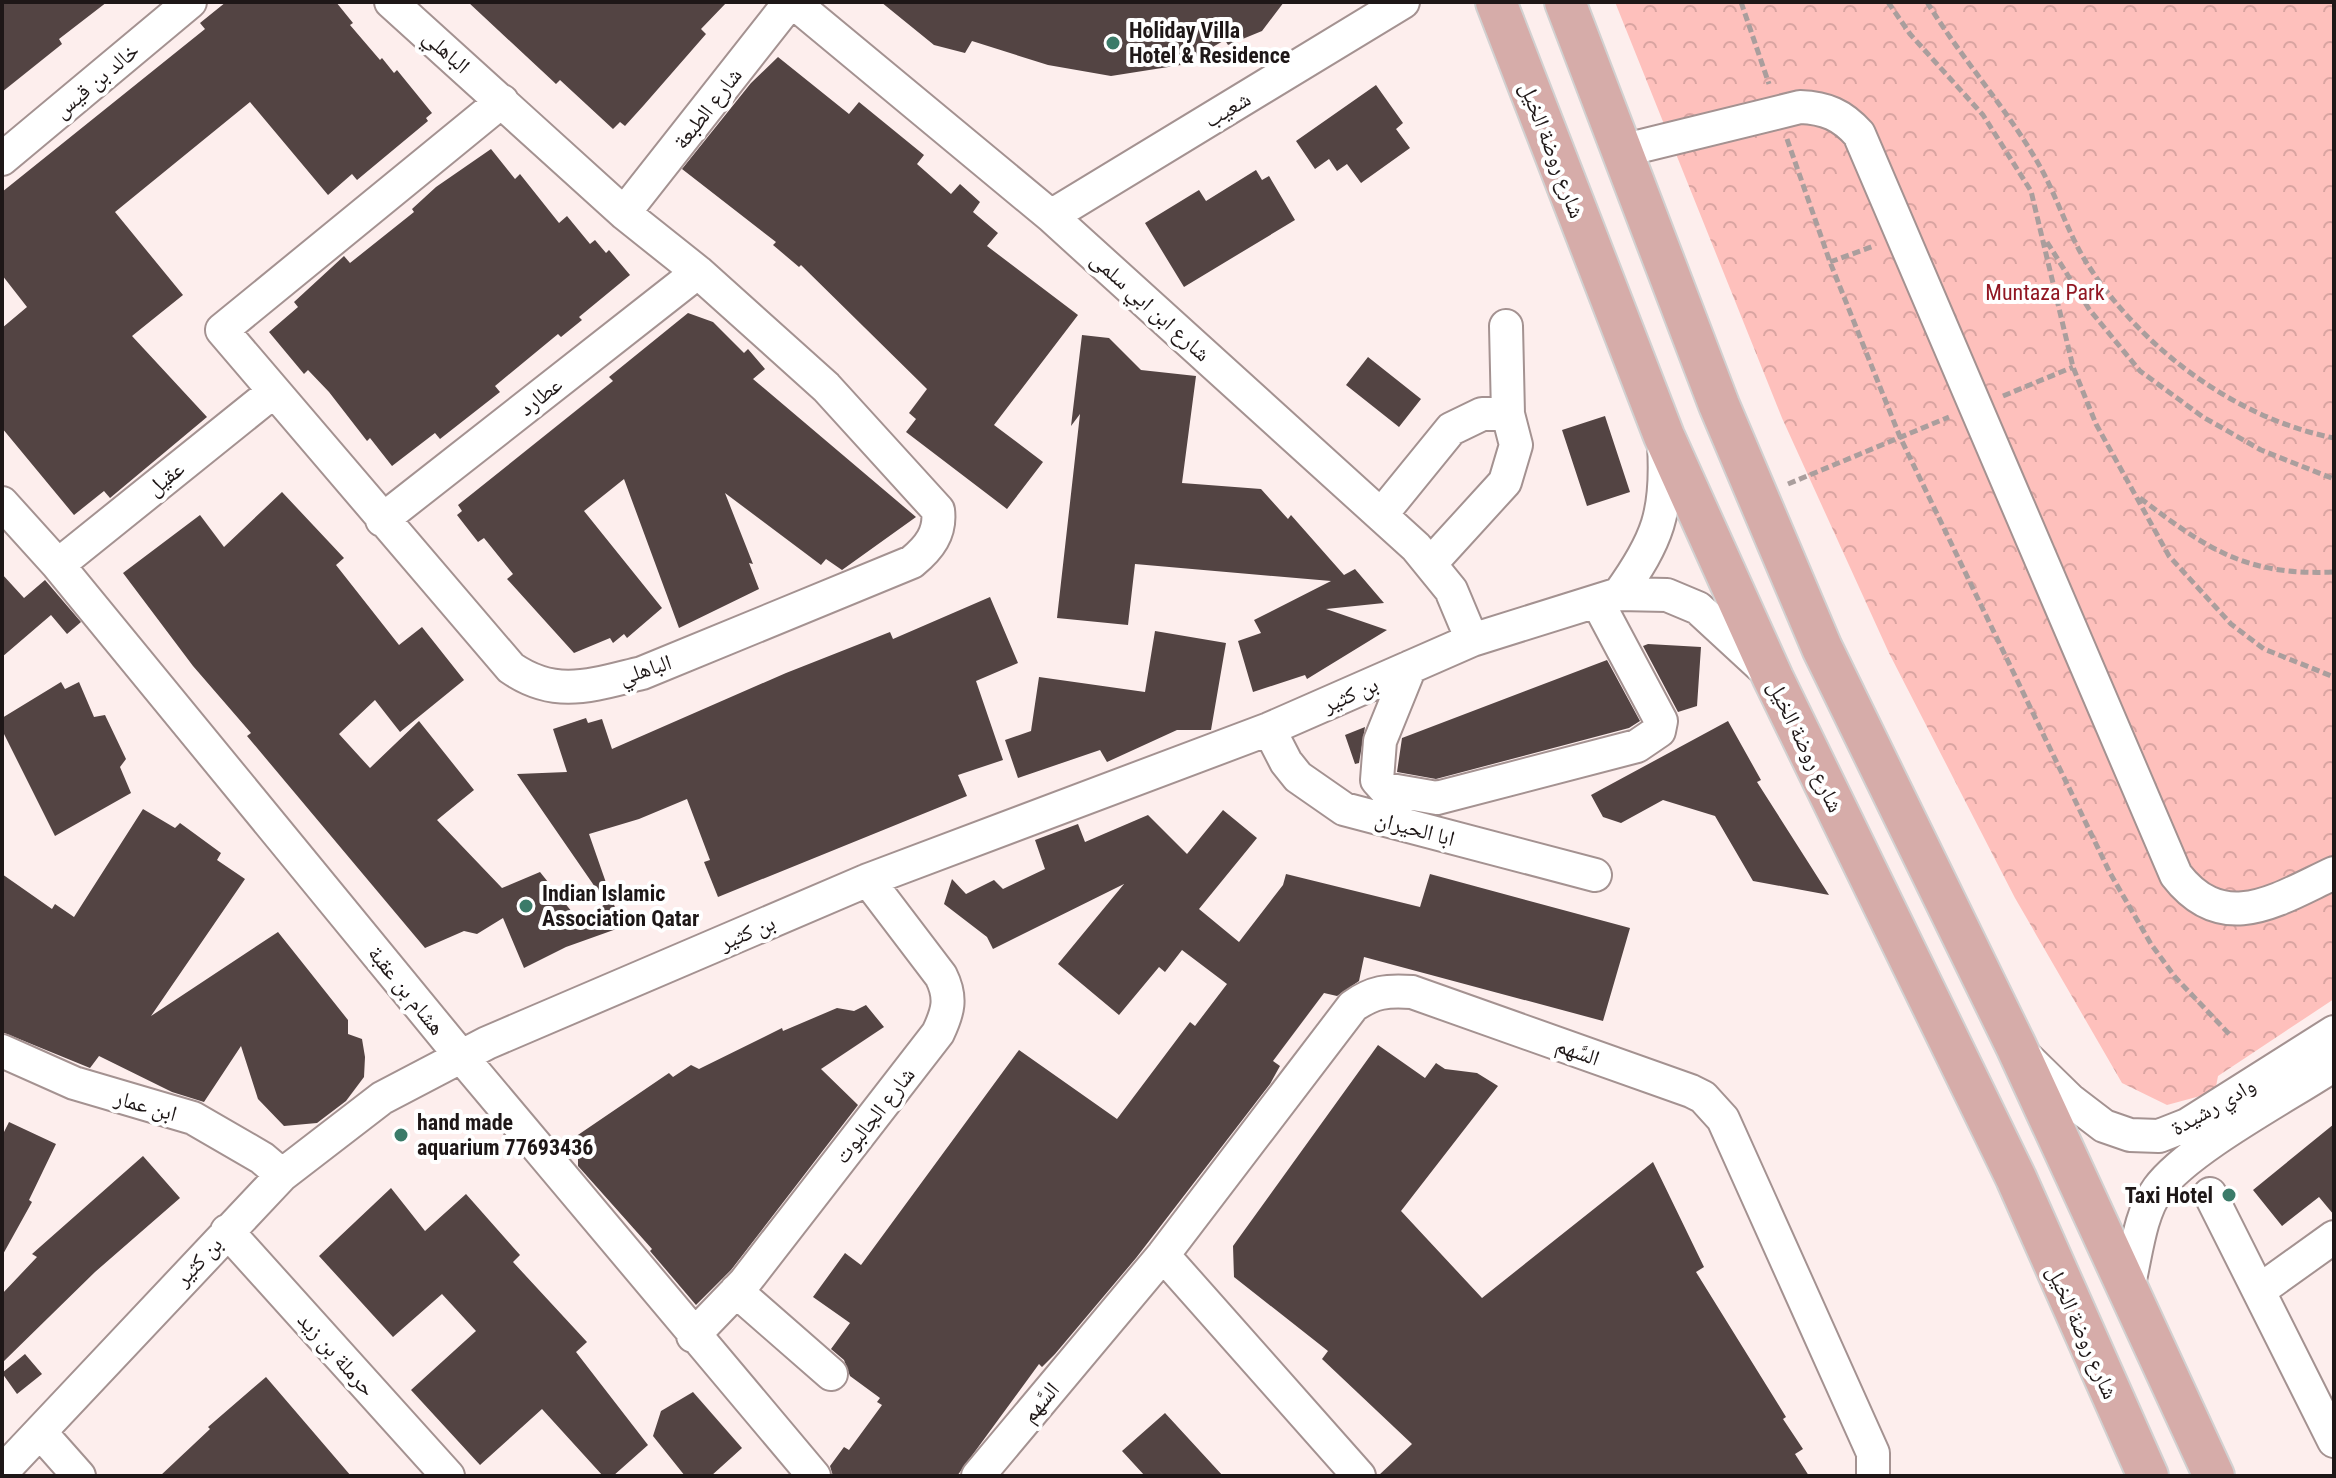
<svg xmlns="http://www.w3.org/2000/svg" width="2336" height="1478" viewBox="0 0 2336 1478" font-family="'Roboto Condensed','Noto Naskh Arabic',sans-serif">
  <defs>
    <pattern id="park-crowns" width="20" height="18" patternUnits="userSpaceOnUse" patternTransform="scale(2)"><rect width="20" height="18" fill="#fec0bc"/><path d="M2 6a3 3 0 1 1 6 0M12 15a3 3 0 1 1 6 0" fill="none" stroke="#d9a4a1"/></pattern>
  </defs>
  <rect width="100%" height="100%" fill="#fdeeed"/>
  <!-- park -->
  <path fill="url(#park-crowns)" d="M1615,2h719v997l-116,77 -3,16 -48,13 -45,-22 -107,-185 -126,-245 -107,-235z"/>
  <!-- building -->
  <path fill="#534443" d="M2,2h105l-48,37 3,5 -60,48z
    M226,2h110l17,21 -3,2 30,35 2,-2 12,15 3,-3 35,43 -6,5 2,3 -71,59 -5,-6 -24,21 -78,-93 -135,110 68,83 -51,41 75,81 -97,81 -6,-7 -30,24 -72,-87v-100l25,-21 -25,-32v-83l203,-163 -5,-6z
    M468,2h259l-26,27 5,5 -62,71 -19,21 -5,-4 -7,7 -53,-49 -4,4z
    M881,2h403l-22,29 -34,14 -3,-5 -44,25 -70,11 -63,-11 -76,-24 -7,12 -31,-8z
    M778,57l71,57 10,-12 65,53 -7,9 34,30 9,-10 20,18 -7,10 25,21 -11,13 91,69 -84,110 49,37 -36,47 -101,-77 10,-13 -7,-6 18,-24 -126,-124 -2,2 -26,-22 3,-3 -94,-73 69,-86z
    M1376,85l27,38 -7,6 14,19 -49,35 -14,-19 -10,7 -8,-12 -14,10 -19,-28z
    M491,149l24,30 5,-5 39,49 8,-7 23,28 5,-4 11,13 3,-3 21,25 -51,42 3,3 -21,17 -3,-3 -63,52 5,6 -60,47 -5,-6 -43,33 -22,-28 -3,3 -38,-49 -21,-22 -4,4 -35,-42 29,-25 -4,-5 50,-46 6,7 64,-51 -2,-3 24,-22z
    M1256,170l6,10 7,-4 26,44 -111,67 -39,-64 54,-33 7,11z
    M688,313l25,9 31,31 4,-4 17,20 -12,10 163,138 -74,53 -16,-11 -5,6 -96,-72 28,71 -4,-1 10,26 -80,39 -55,-149 -40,32 78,97 -35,30 -3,-4 -11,9 -3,-5 -36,15 -67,-74 6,-5 -29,-36 -6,4 -21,-27 5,-4 -4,-6 155,-124 -4,-4z
    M1082,335l27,3 32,32 55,6 -14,107 79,6 27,30 3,-4 53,60 11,-6 29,34 -58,6 61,21 -80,49 -2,-4 -52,17 -15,-51 23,-8 -7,-13 77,-39 -196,-17 -7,61 -71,-7 23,-204 -9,12z
    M1368,357l53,42 -22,28 -53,-42z
    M1605,416l25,76 -43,14 -25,-76z
    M282,492l62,66 -8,7 63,80 23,-18 42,53 -64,52 -25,-32 -36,34 31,34 49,-47 55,69 -37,30 65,68 38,-16 40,50 32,-23 10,28 -56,20 -42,21 -21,-50 -26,16 -13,-3 -39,17 -178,-212 4,-3 -58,-67 -70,-93 77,-58 24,32z
    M2,574l22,24 21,-18 36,42 -14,12 -16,-19 -49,42z
    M990,597l28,66 -42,18 27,79 -45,15 9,21 -249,101 -14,-35 6,-2 -23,-61 -48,20 -50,15 22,63 -7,3 -87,-126 50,-2 -14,-43 33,-11 2,5 14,-4 10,30 174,-76 104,-41 3,7z
    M1155,631l71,12 -15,87h-34l-70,32 -7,-12 -82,28 -13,-38 26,-9 8,-54 106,15z
    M1648,644l53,3 -4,59 -19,6 -35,-66z
    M1607,660l33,61 -11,7 -193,51 -39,-7 5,-34z
    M61,682l4,7 14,-7 15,35 11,-2 21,44 -6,8 11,26 -76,43 -53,-106v-12z
    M1728,721l33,59 -4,2 72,113 -76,-14 -38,-65 -52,-16 -42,23 -18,-6 -12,-22z
    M1365,727l-6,36 -4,1 -10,-29z
    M143,809l32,19 5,-5 41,30 -4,7 28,19 -94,137 127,-84 70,88v14l14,5 3,18 -1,20 -18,24 -29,22 -33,3 -26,-27 -17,-53 -37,56 -32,-10 -73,-36 -9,12 -88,-36v-158l50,35 3,-5 19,13z
    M1223,810l34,28 -58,71 40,33 44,-57 3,-11 134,33 10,-33 200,54 -27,93 -239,-64 -5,24 -22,15 -13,-3 -51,68 7,5 -10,18 -134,174 -81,96 -13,13 -3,-3 -82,112h-124l-3,-10 14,-19 5,3 33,-45 -5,-3 3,-4 -30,-22 -6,-16 -13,-11 19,-26 -37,-26 32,-44 16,12 158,-215 98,69 73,-97 5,4 32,-42 -45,-34 -17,22 -6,-5 -40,48 -61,-51 66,-80 -131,65 -6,-12 -43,-33 8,-25 14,15 28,-14 9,9 42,-20 -10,-29 43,-16 7,18 63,-27 39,39z
    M866,1005l18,22 -63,42 37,36 -127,165 -35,35 -46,-54 2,-2 -74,-83v-19l-6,-8 97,-66 4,4 18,-12 8,4 83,-41 1,3 54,-23 17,3z
    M1378,1045l47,33 11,-15 9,6 32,4 21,13 -97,125 81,87 171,-136 51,105 -8,5 90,145 -3,2 20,30 -8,5 14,22h-431l34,-32 -90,-85 6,-8 -94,-74 -1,-31z
    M9,1122l47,22 -27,56 3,2 -30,54v-120z
    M2334,1124v91l-15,-18 -37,29 -29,-36z
    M143,1156l37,42 -85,74 -93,91v-69l35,-37 -5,-3z
    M391,1188l34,43 41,-37 54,61 -7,7 74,80 -11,10 72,93 -35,31h-10l-61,-67 -62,56 -69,-75 65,-59 -34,-37 -49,43 -74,-81z
    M25,1354l17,20 -25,20 -15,-21z
    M266,1377l85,99h-191l50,-47 -2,-2z
    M693,1392l49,56 -31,28h-26l-32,-40 8,-25z
    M1165,1413l58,63h-78l-23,-25z"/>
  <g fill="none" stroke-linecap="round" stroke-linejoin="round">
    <!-- minor casing -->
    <g stroke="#a49291" stroke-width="36">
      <path id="minor" d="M391,2l233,211 74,59 128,115 112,123c3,23 -9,38 -26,52l-270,111c-50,12 -86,26 -131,-5l-289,-338 280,-229
        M793,2l258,214 365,331 35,43 21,50
        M1621,151l179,-44c26,1 42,8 59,27l317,741c48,62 102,24 158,-2
        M2,159l188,-157
        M624,213l166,-211
        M1051,216l352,-214
        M2,503l56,62 402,490 354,421
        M1381,515l70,-86 31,-15h26
        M382,520l316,-248
        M1432,562l73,-80 11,-37 -8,-31 -2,-88
        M58,565l215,-173
        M1619,594c39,-54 49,-82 45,-149
        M1410,667l-30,74 -3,39 8,9 52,9 200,-52 22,-15 2,-10 -64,-120
        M1269,729l17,33 12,15 46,32 251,66
        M2,1051l72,32 119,35 69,40 20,17
        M2026,1057l44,43 34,26 26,9 29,1 28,-11 147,-93
        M2210,1194l124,247
        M227,1231l221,245
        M1163,1255l196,221
        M2128,1288c8,-31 11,-73 30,-99 30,-41 131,-94 176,-124
        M2260,1290l74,-53
        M736,1291l95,83
        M693,1336l52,-54 193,-249c10,-21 14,-35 3,-57l-73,-96
        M40,1432l39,44
        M2,1472l280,-297 100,-77 105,-55 381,-163 401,-151 203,-89 147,-46 48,1 31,13 64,59
        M978,1476l185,-221 190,-249c20,-14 34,-16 59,-14l279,99 12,6 20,22 150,334v23"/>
    </g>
    <!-- major casing -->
    <g stroke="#d2d1d1" stroke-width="44">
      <path id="major" d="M1496,2l168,434 109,242 243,500 132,298
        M1565,2l154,403 103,243 194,398 198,430"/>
    </g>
    <!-- path -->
    <path stroke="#aa9e9d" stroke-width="5" stroke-dasharray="8 4" stroke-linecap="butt" d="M1741,2l28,82
      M1888,2l22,32 73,81 48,76 42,176 23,57 73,132 62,68 33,25 70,28
      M1927,2c34,56 78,104 111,161 18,31 29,68 48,99 55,86 148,156 248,176
      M1787,139l43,123 70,175 210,436 41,71 24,33 56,59
      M2047,242l42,67 51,62 63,46 58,33 73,29
      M1830,262l44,-16
      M2003,396l70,-29
      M1788,484l161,-67
      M2140,498c67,51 106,78 194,74"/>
    <!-- minor -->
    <use href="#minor" stroke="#fff" stroke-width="32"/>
    <!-- major -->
    <use href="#major" stroke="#d6aca9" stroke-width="40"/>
  </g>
  <!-- markers -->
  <g fill="#3b7b69" stroke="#fff" stroke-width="3">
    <circle cx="1113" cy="43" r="8"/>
    <circle cx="526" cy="906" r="8"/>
    <circle cx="401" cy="1135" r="8"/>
    <circle cx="2229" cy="1195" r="8"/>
  </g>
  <g text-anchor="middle" stroke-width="8" stroke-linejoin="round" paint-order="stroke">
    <!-- poi labels -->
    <g font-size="22" font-weight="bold" fill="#1e1717" stroke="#fff" text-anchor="start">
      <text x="1129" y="38">Holiday Villa<tspan x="1129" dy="25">Hotel &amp; Residence</tspan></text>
      <text x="542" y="901">Indian Islamic<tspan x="542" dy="25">Association Qatar</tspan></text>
      <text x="417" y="1130">hand made<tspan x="417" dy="25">aquarium 77693436</tspan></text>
      <text x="2213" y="1203" text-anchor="end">Taxi Hotel</text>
    </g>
    <!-- street labels -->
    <g font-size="22" fill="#1e1717" stroke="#fff">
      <text transform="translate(447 51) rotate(42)" y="8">الباهلي</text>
      <text transform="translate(96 80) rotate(-40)" y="8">خالد بن قيس</text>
      <text transform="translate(707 108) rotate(-52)" y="8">شارع الطبعة</text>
      <text transform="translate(1227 109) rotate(-31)" y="8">شعيب</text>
      <text transform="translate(1553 150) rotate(69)" y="8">شارع روضة الخيل</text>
      <text transform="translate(1151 306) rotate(42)" y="8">شارع ابن ابي سلمى</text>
      <text transform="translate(540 396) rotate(-38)" y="8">عطارد</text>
      <text transform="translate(165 478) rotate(-39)" y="8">عقيل</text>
      <text transform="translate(645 669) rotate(-18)" y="8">الباهلي</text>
      <text transform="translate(1350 694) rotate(-24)" y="8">بن كثير</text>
      <text transform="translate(1806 746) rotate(64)" y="8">شارع روضة الخيل</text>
      <text transform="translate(1415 828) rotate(15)" y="8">ابا الحيران</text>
      <text transform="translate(747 932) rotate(-23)" y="8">بن كثير</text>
      <text transform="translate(407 990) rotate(51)" y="8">هشام بن عقبة</text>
      <text transform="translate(1578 1051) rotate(20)" y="8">السَّهم</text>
      <text transform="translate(146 1105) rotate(16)" y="8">ابن عمار</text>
      <text transform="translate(2213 1106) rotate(-30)" y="8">وادي رشيدة</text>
      <text transform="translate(874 1115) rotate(-52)" y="8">شارع الجالبوت</text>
      <text transform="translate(198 1261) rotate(-47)" y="8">بن كثير</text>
      <text transform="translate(2083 1332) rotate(66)" y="8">شارع روضة الخيل</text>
      <text transform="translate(337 1354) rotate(48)" y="8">حرملة بن زيد</text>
      <text transform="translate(1040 1402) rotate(-50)" y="8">السَّهم</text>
    </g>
    <!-- park labels -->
    <g font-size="22" fill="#911622" stroke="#fff">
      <text x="2045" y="300">Muntaza Park</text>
    </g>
  </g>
  <!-- border -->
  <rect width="2336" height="1478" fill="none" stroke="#1e1717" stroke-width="8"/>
</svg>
